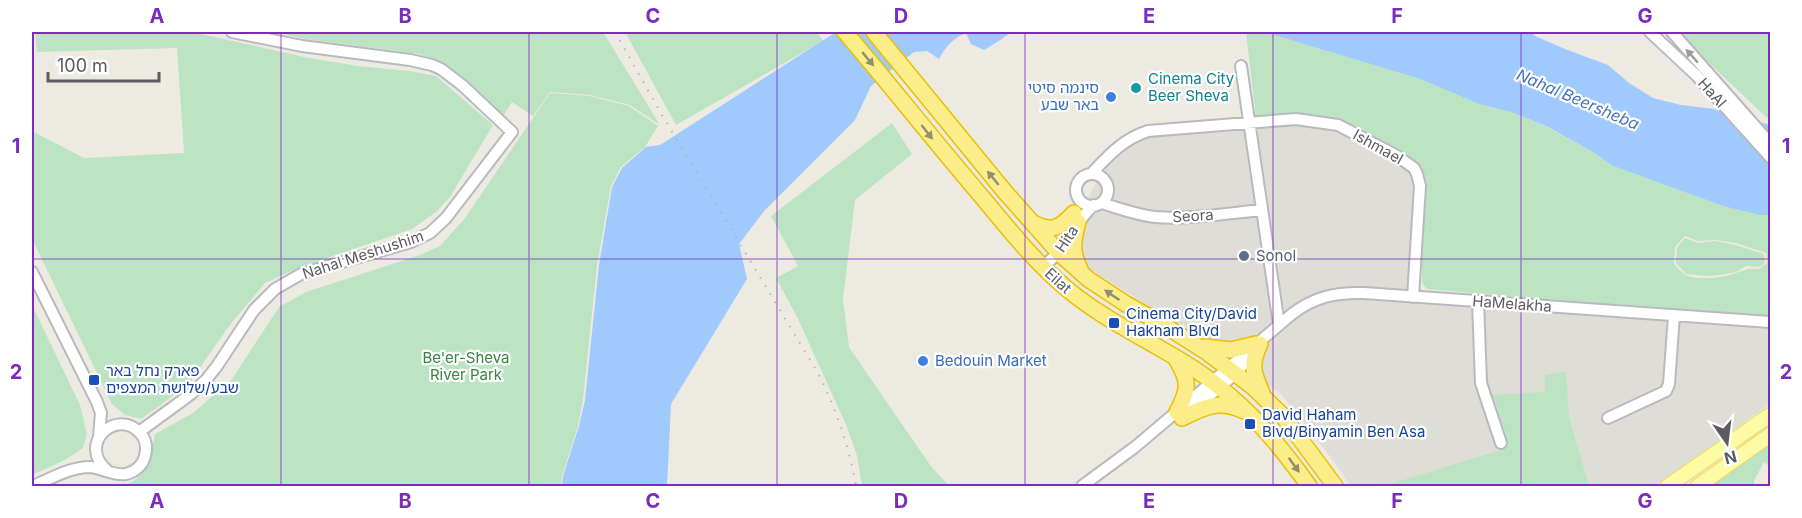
<svg xmlns="http://www.w3.org/2000/svg" width="1802" height="518" viewBox="0 0 1802 518" font-family="Inter,'Noto Sans Hebrew',sans-serif">
  <rect width="100%" height="100%" fill="#edebe1"/>
  <!-- industrial -->
  <path fill="#deddd6" d="M1310,122l36,8 71,39 1,123 350,26 2,-7v93l-115,82h-304l-19,-27 -51,-65 -84,-57 -107,-68 -10,-21v-24l6,-22 19,-37 34,-29z"/>
  <!-- green -->
  <path fill="#bde4c2" fill-rule="evenodd" d="M35,32h157l112,25 54,9 51,5 27,5 57,49 -43,72 -14,15 -24,17 -114,39 -33,15 -36,43 -41,59 -47,34 -16,-4 -13,-11 -80,-165v-108l52,27 100,-5 -7,-105 -140,4z
    M273,32h330l57,93 -30,-20 -41,-10 -39,-3 -17,24 -21,-14 -8,13 -53,-47 -31,-14 -115,-15z
    M625,32h192l6,9 -147,84z
    M1246,32h18l156,47 59,25 32,8 34,14 48,26 20,14 110,40 47,8v99l-1,6 -342,-30 -5,-6v-111l-27,-22 -59,-28 -19,-7 -61,2zM1685,236l13,5 17,-1 21,3 30,10 1,10 -8,6c-11,-1 -12,0 -23,4 -12,5 -41,8 -52,1 -3,-2 -7,-7 -10,-10l1,-17z
    M1681,32h89v86l-4,-1 -79,-75z
    M550,93l39,3 40,10 29,20 -13,21 -24,20 -10,19 -14,79 -14,134 -5,27 -16,50 -1,10h-440c4,-1 10,-3 14,-6 14,-10 17,-30 20,-46l38,-21 39,-34 47,-72 27,-15 114,-37 20,-9 25,-28z
    M892,123l20,31 -57,46 -12,99 6,48 81,118 19,21h-87l-5,-30 -10,-29 -50,-110 -21,-39 22,-12 -27,-50z
    M1685,238l13,5 17,-2 20,4 29,9 1,9 -6,4 -13,-1 -10,6 -16,3 -15,1 -19,-2 -10,-11 1,-15z
    M32,305l48,100 7,29 -4,14 -18,12 -33,15z
    M1566,372l3,45 20,69h-205l123,-38 -16,-53 54,-3v-17z
    M1770,442v24l-6,-4 -10,19v5h-42l4,-4z"/>
  <!-- water -->
  <path fill="#a0c9fe" d="M836,32h175l-9,7 -18,11 -13,-6 -5,-11c-14,6 -20,13 -27,26l-12,-8 -13,1 -43,34 -16,34 -90,90 -26,34 8,35 -76,125 -4,82h-105l1,-10 16,-50 6,-26 14,-135 13,-78 10,-19 24,-21 14,-2z
    M1264,32h266l5,4 30,13 43,16 21,18 24,15 28,7 33,4 56,16v90h-9l-38,-9 -110,-40 -20,-14 -47,-26 -35,-14 -32,-8 -59,-25z"/>
  <g fill="none" stroke-linecap="round" stroke-linejoin="round">
    <!-- minor casing -->
    <g stroke="#b9bac0" stroke-width="14">
      <path id="minor" d="M1650,32l47,44 73,81
        M1672,32l98,111
        M1241,66l38,259
        M1091,174c18,-19 32,-35 57,-43l148,-12 42,6 59,31 17,12 3,6 3,12 -7,111
        M1076 190a16 16 0 1 1 32 0a16 16 0 1 1-32 0Z
        M1101,203c18,5 35,12 54,14 31,3 75,-4 107,-7
        M1043,267c5,-5 10,-9 15,-14 14,-15 19,-34 36,-48
        M32,272l65,130 4,11 -2,24
        M1478,301l3,82 20,60
        M1196,407l40,-34 18,-21
        M1608,418l58,-27 3,-7 5,-69
        M139,432l52,-38 15,-14 11,-14 37,-56 21,-21 26,-15 110,-32 19,-9 16,-15 66,-86 -50,-47 -21,-16 -9,-4 -22,-5 -108,-14 -70,-14
        M33,486c17,-7 37,-19 57,-19 12,1 23,9 36,7 9,-2 17,-9 19,-18 2,-8 1,-16 -4,-22 -23,-28 -66,10 -33,37
        M1082,486l53,-39 157,-133c22,-17 44,-22 72,-21l406,29"/>
    </g>
    <!-- major casing -->
    <g stroke="#efd857" stroke-width="16">
      <path id="major" d="M1668,486l102,-71
        M1698,486l72,-51"/>
    </g>
    <!-- highway casing -->
    <g stroke="#ebbf03" stroke-width="18">
      <path id="highway" d="M845,32c46,54 90,110 137,165 24,29 48,59 76,84 40,37 92,59 138,89 48,32 80,70 113,116
        M874,32l131,160 54,61 29,26 38,25 38,21 44,28 45,34 30,29 52,70
        M1078,222c-5,18 -7,30 2,47
        M1033,223c19,10 27,5 41,-10
        M1260,344c-10,20 -7,29 2,49
        M1204,347l27,3 25,-6
        M1176,359c14,22 13,31 1,53
        M1182,418c22,-11 37,-19 62,-7"/>
    </g>
    <!-- minor -->
    <use href="#minor" stroke="#fff" stroke-width="10"/>
    <!-- major -->
    <use href="#major" stroke="#fefba5" stroke-width="14"/>
    <!-- highway -->
    <use href="#highway" stroke="#fbed89" stroke-width="15"/>
    <!-- rail -->
    <path stroke="#b4b5b5" stroke-width="2" stroke-dasharray="1.5 8" stroke-linecap="butt" d="M615,32l47,83 156,258c18,36 31,73 38,113"/>
  </g>
  <!-- one-way arrows -->
  <defs><path id="oneway-solid" d="M-6-.8H1V-3.2L6.5 0L1 3.2V.8H-6Z" transform="scale(1.5)"/></defs>
  <use fill="#9c9da1" href="#oneway-solid" transform="translate(1692 56) rotate(-131)"/>
  <g fill="#928f70">
    <use href="#oneway-solid" transform="translate(868 59) rotate(50)"/>
    <use href="#oneway-solid" transform="translate(927 132) rotate(52)"/>
    <use href="#oneway-solid" transform="translate(993 178) rotate(-129)"/>
    <use href="#oneway-solid" transform="translate(1112 295) rotate(-146)"/>
    <use href="#oneway-solid" transform="translate(1294 465) rotate(54)"/>
  </g>
  <!-- grid -->
  <path fill="none" stroke="#7b2cbf" stroke-width="1.5" stroke-opacity="0.55" d="M281,32v454M529,32v454M777,32v454M1025,32v454M1273,32v454M1521,32v454M32,259h1738"/>
  <!-- markers -->
  <circle fill="#0f9aa8" stroke="#fff" stroke-width="2" cx="1136" cy="88" r="6"/>
  <g fill="#3f7fe0" stroke="#fff" stroke-width="2">
    <circle cx="1111" cy="97" r="6"/>
    <circle cx="923" cy="361" r="6"/>
  </g>
  <circle fill="#5c6f8a" stroke="#fff" stroke-width="2" cx="1244" cy="256" r="6"/>
  <g fill="#1a4fb4" stroke="#fff" stroke-width="2">
    <rect x="1108" y="317" width="12" height="12" rx="3"/>
    <rect x="88" y="374" width="12" height="12" rx="3"/>
    <rect x="1244" y="418" width="12" height="12" rx="3"/>
  </g>
  <g text-anchor="middle" stroke-width="4.5" stroke-linejoin="round" paint-order="stroke">
    <!-- culture labels -->
    <g font-size="15" fill="#0d838f" stroke="#fff" text-anchor="start">
      <text x="1148" y="84">Cinema City<tspan x="1148" dy="17">Beer Sheva</tspan></text>
    </g>
    <!-- shop labels -->
    <g font-size="15" fill="#366cbe" stroke="#fff" text-anchor="end">
      <text x="1099" y="93">סינמה סיטי<tspan x="1099" dy="17">באר שבע</tspan></text>
      <text x="935" y="366" text-anchor="start">Bedouin Market</text>
    </g>
    <!-- street labels -->
    <g font-size="15" fill="#5a5c62" stroke="#fff">
      <text transform="translate(1712 93) rotate(48)" y="5">HaAl</text>
      <text transform="translate(1378 147) rotate(29)" y="5">Ishmael</text>
      <text transform="translate(1193 216) rotate(-4)" y="5">Seora</text>
      <text transform="translate(1067 239) rotate(-56)" y="5">Hita</text>
      <text transform="translate(363 255) rotate(-18)" y="5">Nahal Meshushim</text>
      <text transform="translate(1058 281) rotate(42)" y="5">Eilat</text>
      <text transform="translate(1512 304) rotate(4)" y="5">HaMelakha</text>
    </g>
    <!-- service labels -->
    <g font-size="15" fill="#4e5e75" stroke="#fff" text-anchor="start">
      <text x="1256" y="261">Sonol</text>
    </g>
    <!-- transit labels -->
    <g font-size="15" fill="#164399" stroke="#fff" text-anchor="start">
      <text x="1126" y="319">Cinema City/David<tspan x="1126" dy="17">Hakham Blvd</tspan></text>
      <text x="106" y="376">פארק נחל באר<tspan x="106" dy="17">שבע/שלושת המצפים</tspan></text>
      <text x="1262" y="420">David Haham<tspan x="1262" dy="17">Blvd/Binyamin Ben Asa</tspan></text>
    </g>
    <!-- park labels -->
    <g font-size="15" fill="#368543" stroke="#fff">
      <text x="466" y="363">Be'er-Sheva<tspan x="466" dy="17">River Park</tspan></text>
    </g>
    <!-- water labels -->
    <g font-size="16" font-style="italic" fill="#4371c1" stroke="#fff">
      <text transform="translate(1578 99) rotate(23)" y="6">Nahal Beersheba</text>
    </g>
  </g>
  <!-- border -->
  <rect width="1802" height="518" fill="none" stroke="#ffffff" stroke-width="66"/>
  <!-- north arrow -->
  <g transform="translate(1727 443) rotate(166)" stroke="#ffffff" stroke-width="4.5" paint-order="stroke">
  <path d="M0-4.5L10 22L0 15L-10 22Z" fill="#5a5c62"/>
  <text y="-9" font-size="16" font-weight="bold" text-anchor="middle" fill="#5a5c62">N</text>
  </g>
  <!-- scale -->
  <path d="M48 72v9h111v-9" fill="none" stroke="#5a5c62" stroke-width="3"/>
  <text x="57" y="72" font-size="18" fill="#5a5c62" stroke="#ffffff" stroke-width="4.5" paint-order="stroke">100 m</text>
  <rect x="33" y="33" width="1736" height="452" fill="none" stroke="#7b2cbf" stroke-width="2"/>
  <g font-size="20" text-anchor="middle" font-weight="bold" fill="#7b2cbf">
    <text x="157" y="23">A</text>
    <text x="405" y="23">B</text>
    <text x="653" y="23">C</text>
    <text x="901" y="23">D</text>
    <text x="1149" y="23">E</text>
    <text x="1397" y="23">F</text>
    <text x="1645" y="23">G</text>
    <text x="16" y="153">1</text>
    <text x="1786" y="153">1</text>
    <text x="16" y="379">2</text>
    <text x="1786" y="379">2</text>
    <text x="157" y="508">A</text>
    <text x="405" y="508">B</text>
    <text x="653" y="508">C</text>
    <text x="901" y="508">D</text>
    <text x="1149" y="508">E</text>
    <text x="1397" y="508">F</text>
    <text x="1645" y="508">G</text>
  </g>
</svg>
